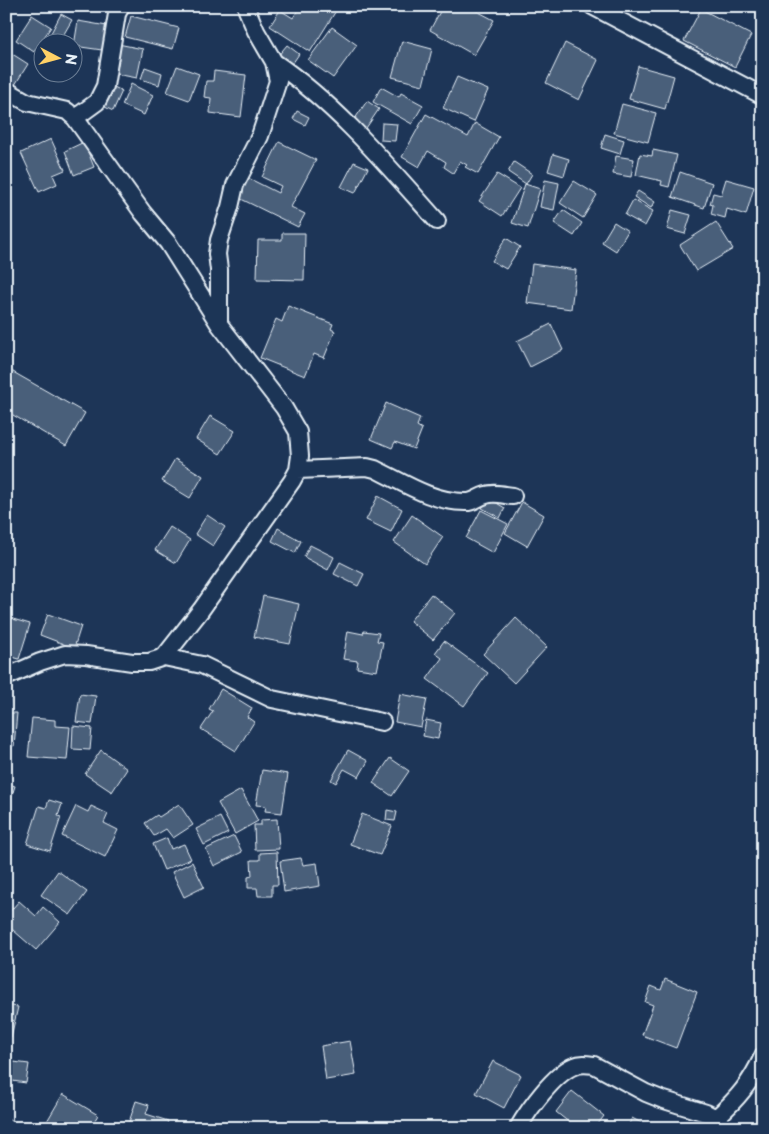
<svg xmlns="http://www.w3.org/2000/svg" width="769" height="1134" viewBox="0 0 769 1134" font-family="'Playpen Sans',sans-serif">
  <rect width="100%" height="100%" fill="#1d3557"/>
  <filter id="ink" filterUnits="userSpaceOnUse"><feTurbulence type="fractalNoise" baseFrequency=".02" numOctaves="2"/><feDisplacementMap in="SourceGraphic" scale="10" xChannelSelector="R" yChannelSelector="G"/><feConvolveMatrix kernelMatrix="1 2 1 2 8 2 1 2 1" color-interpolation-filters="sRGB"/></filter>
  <g filter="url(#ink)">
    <!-- building -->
    <path fill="#495e7a" stroke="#e8f1f8" d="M291,6h48l-29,46 -40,-26 10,-16 13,8 5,-8z
      M351,6h12l-1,5 -12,-2z
      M443,6h33l-1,4 19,10 -20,35 -44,-25z
      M701,9l50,26 -16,32 -51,-26z
      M61,14l11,6 -11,19 -10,-6z
      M32,15l19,12 -17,25 -18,-12z
      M131,16l48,12 -6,21 -48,-12z
      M78,21l29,5 -5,24 -28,-4z
      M332,27l25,18 -24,33 -25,-18z
      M402,41l30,8 -9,36 -31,-8z
      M565,43l33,17 -19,40 -33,-17z
      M118,44l25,5 -6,29 -26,-5z
      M287,45l12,9 -9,13 -13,-10z
      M6,50l22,14 -15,24 -7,-4z
      M177,66l22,8 -10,26 -22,-8z
      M638,66l36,10 -9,33 -36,-10z
      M145,67l17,6 -3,12 -18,-6z
      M214,71l32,4 -5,42 -31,-4 1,-15 -7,-1 2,-16h7z
      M457,77l31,13 -14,32 -31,-14z
      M108,84l14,7 -9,20 -14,-7z
      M131,84l22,11 -9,20 -22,-10z
      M381,87l18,10 2,-4 22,12 -11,19 -39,-22z
      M367,101l12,8 -15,22 -12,-8z
      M622,104l34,9 -8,29 -34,-9z
      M297,111l12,6 -4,8 -12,-6z
      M426,114l42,23 7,-14 24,14 -21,37 -13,-7 2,-2 -7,-4 -7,12 -9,-6 2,-5 -18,-11 -9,16 -17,-10z
      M382,123l15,1 -2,17 -14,-1z
      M605,134l19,6 -4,14 -19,-6z
      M51,139l14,31 -12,5 4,9 -18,8 -18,-39z
      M84,142l10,25 -20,8 -9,-24z
      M279,142l37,18 -25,47 14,7 -7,13 -59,-29 9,-20 30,15 3,-7 -19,-9z
      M653,150l24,5 -8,32 -8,-2 1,-4 -26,-6 4,-21 12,2z
      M553,154l16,5 -5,17 -16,-5z
      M616,156l18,3 -3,18 -18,-3z
      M354,162l14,6 -13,25 -14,-6z
      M514,162l18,12 -6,10 -18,-12z
      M680,172l32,11 -8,25 -32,-11z
      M497,174l23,14 -18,28 -23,-15z
      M726,179l28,8 -8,28 -19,-6 -2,9 -14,-4 2,-9 -3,-1 3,-11 8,2z
      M545,180l14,3 -5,27 -14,-3z
      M574,181l23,14 -14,23 -23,-15z
      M525,184l15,5 -12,39 -16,-5z
      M638,191l17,11 -4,6 -17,-11z
      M633,200l20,11 -8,15 -20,-11z
      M563,210l19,13 -8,13 -20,-13z
      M672,210l19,5 -6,19 -18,-5z
      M614,222l14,9 -12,20 -14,-9z
      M716,222l17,27 -37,22 -16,-26z
      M282,233h23l-1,47 -47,-1 1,-39h24z
      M506,238l14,9 -14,22 -14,-8z
      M532,264l44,6 -5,39 -44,-6z
      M288,306l45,18 -2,5 4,2 -11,27 -10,-4 -9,22 -45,-18 16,-39 6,3z
      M551,324l12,26 -33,17 -13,-26z
      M6,368l79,45 -19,33 -60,-35z
      M386,403l34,15 -3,8 5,3 -8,20 -19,-7 -3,6 -21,-9z
      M210,416l25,15 -15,23 -24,-15z
      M175,459l28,17 -13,22 -28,-17z
      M378,496l24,13 -11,23 -25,-12z
      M488,498l17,10 -5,10 -18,-10z
      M522,502l22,13 -17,31 -22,-13z
      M481,510l27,14 -15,29 -27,-15z
      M207,515l18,12 -12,19 -18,-12z
      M412,515l31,22 -18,27 -31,-22z
      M170,527l20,13 -14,23 -21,-13z
      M278,528l23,13 -6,12 -23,-12z
      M310,545l24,12 -6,13 -24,-13z
      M340,562l24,12 -6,12 -24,-12z
      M431,594l24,19 -22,27 -23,-19z
      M263,596l36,8 -9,40 -36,-7z
      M48,614l33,12 -7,22 -34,-13z
      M6,617l24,7 -11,35 -13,-4z
      M516,618l31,29 -33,36 -31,-29z
      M348,631l15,3 1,-3 15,2 -2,8 6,1 -6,29 -20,-3 1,-7 -15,-2z
      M444,641l44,32 -24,33 -37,-27 15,-21 -7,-5z
      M221,689l31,19 -5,9 7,5 -18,29 -35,-22 12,-18 -4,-2z
      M80,694l16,2 -4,28 -16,-2z
      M400,694l27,5 -6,28 -26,-5z
      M6,696h4l-1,17h8l-3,33 -8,-1z
      M32,718l23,2v6l15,1 -3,33 -39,-3z
      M426,720l15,3 -3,16 -15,-3z
      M73,726l19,2 -2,22 -18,-1z
      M101,750l26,19 -15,23 -27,-18z
      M348,750l20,11 -9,16 -15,-8 -8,14 -5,-3z
      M390,758l19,13 -17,25 -19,-13z
      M262,770l26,4 -6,39 -17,-2 1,-5 -10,-1z
      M6,783l9,3 -9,27z
      M241,790l17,31 -23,13 -17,-31z
      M49,800l13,4 -4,12 3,1 -11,34 -23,-7 12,-38 7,2z
      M179,804l14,21 -20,13 -7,-9 -12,7 -9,-13 12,-8 2,2z
      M76,806l12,6 3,-6 17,8 -4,9 14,7 -13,27 -43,-21z
      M387,810l10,2 -2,9 -9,-1z
      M362,814l30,12 -12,29 -30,-11z
      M220,817l8,16 -24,12 -8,-16z
      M277,819l2,30 -24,1 -1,-25h7v-5z
      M234,836l8,16 -28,14 -8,-17z
      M167,838l4,11 13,-5 7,15 -27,11 -11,-26z
      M277,852l1,33h-6v11h-14l-1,-8h-9v-11l4,-1 -1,-16h9v-7z
      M301,858l2,7 14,-2 3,23 -36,6 -4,-31z
      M192,862l12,25 -20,10 -12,-25z
      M58,871l29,21 -17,23 -29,-20z
      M19,901l17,15 7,-9 17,15 -24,28 -30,-26v-8z
      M665,979l32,13 -21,56 -34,-13 11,-30 -8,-3 6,-16 10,4z
      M6,1005l12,2 -7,30 -5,-1z
      M350,1041l6,34 -30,5 -5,-34z
      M6,1061l23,3 -3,19 -20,-3z
      M493,1061l28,14 -17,33 -28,-15z
      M572,1091l32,25 -9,12h-19l-20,-16z
      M63,1094l35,21 -8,13h-47z
      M136,1101l13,4 -3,9 22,7 -2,7h-39z
      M6,1117l8,7 -3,4h-5z
      M632,1118l19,10h-24z"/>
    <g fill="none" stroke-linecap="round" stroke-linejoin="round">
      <!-- minor casing -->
      <g stroke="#e8f1f8" stroke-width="20">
        <path id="minor" d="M592,6l171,90
          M274,62c63,43 113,103 163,159
          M6,90l21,12 40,9 8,7 68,95 25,30 51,81
          M75,118l22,-16 8,-16 12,-72 4,-8
          M298,470l69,-3 8,2c29,14 57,33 90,33 8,1 13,-5 21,-7 8,-3 18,0 27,1
          M164,657l38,8 70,34 110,23
          M6,677l34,-15 25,-8 21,1 46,7h17l15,-5 37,-47 91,-129 6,-11 2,-14 -2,-24 -14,-24 -65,-84v-54l-2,-16 2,-14 11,-33 5,-22 25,-49 18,-55 -4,-19 -18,-31 -9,-21v-4
          M716,1118c22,-20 34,-34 47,-62
          M518,1128c11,-19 36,-54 56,-62 7,-3 13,-2 20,-1l52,28 15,6 45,14 10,5 7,10"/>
      </g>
      <!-- minor -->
      <use href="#minor" stroke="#1d3557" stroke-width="16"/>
    </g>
  </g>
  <!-- margin -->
  <rect width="769" height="1134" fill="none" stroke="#1d3557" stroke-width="25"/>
  <rect x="12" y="12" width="744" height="1109" fill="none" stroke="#e8f1f8" stroke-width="2" filter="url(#ink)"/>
  <!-- north arrow -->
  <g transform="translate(58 58) rotate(96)"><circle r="24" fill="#1d3557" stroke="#6e8097"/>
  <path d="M0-4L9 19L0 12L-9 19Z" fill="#ffd166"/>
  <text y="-8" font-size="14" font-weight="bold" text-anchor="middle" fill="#e8f1f8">N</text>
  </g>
</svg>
